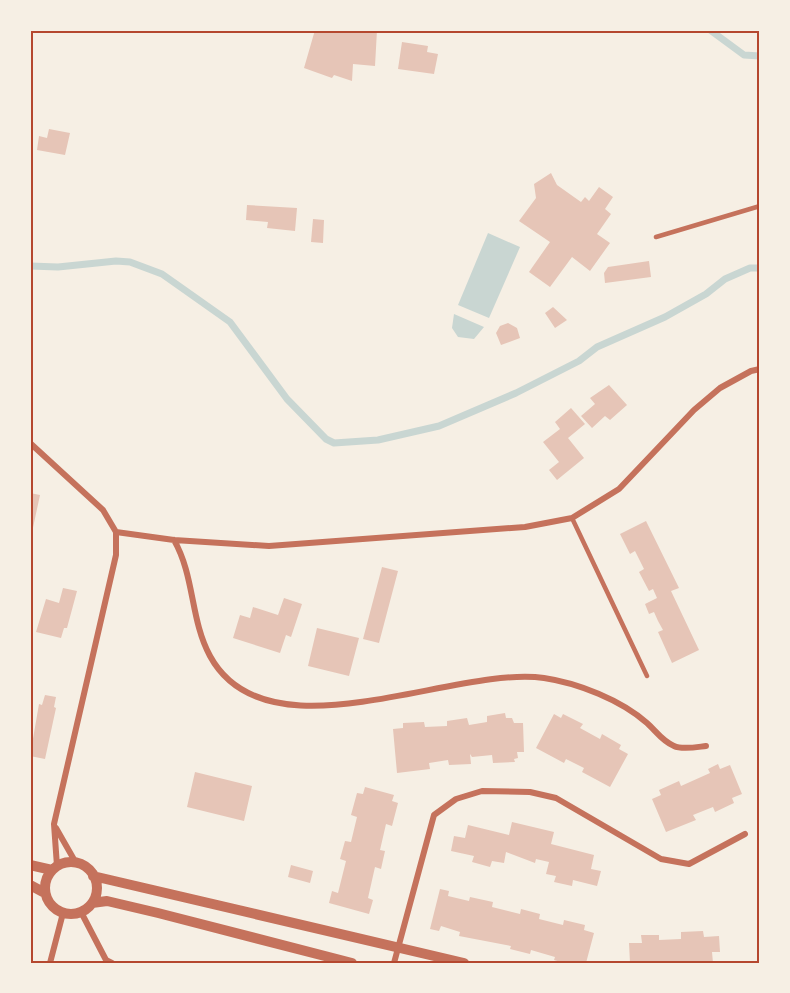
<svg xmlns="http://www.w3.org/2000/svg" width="790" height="993" viewBox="0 0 790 993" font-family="Manrope,sans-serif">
  <rect width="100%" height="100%" fill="#f6efe4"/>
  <!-- water -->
  <path fill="#c9d6d2" d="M488,233l32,14 -31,71 -31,-13z
    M454,314l30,13 -10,12 -16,-2 -6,-9z"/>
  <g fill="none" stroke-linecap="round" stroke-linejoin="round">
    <!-- stream -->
    <path stroke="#c9d6d2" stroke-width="7" d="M710,30l34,25 16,1
      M30,266l28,1 58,-6 14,1 32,12 68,48 57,77 39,40 8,4 44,-3 61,-14 77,-33 63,-32 18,-14 68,-30 41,-23 19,-15 25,-11h10"/>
  </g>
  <!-- building -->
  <path fill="#e6c5b7" d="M315,30h62l-2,36 -22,-2 -1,17 -18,-6 -2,3 -28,-10z
    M402,42l26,4 -1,6 11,2 -4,20 -36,-5z
    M49,129l21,4 -5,22 -28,-5 2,-14 8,2z
    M551,173l6,12 24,17 4,-5 4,4 10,-14 14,10 -8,12 6,5 -14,20 13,9 -20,28 -18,-14 -22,30 -21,-15 21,-30 -31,-21 17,-23 -2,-14z
    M247,205l50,3 -2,23 -28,-3 1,-6 -22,-2z
    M313,219l11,1 -1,23 -12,-1z
    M649,261l2,16 -46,6 -1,-10 4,-6z
    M553,307l14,13 -12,8 -10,-15z
    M508,323l9,5 3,10 -19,7 -5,-12 4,-7z
    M609,385l18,20 -17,15 -5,-4 -13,12 -11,-12 14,-12 -5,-6z
    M571,408l14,16 -17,14 16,20 -27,22 -8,-10 10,-8 -16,-20 17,-13 -5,-7z
    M30,493l10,2 -9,42h-1z
    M646,521l33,67 -8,3 28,59 -27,13 -14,-31 5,-2 -5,-9 -4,-9 -5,2 -4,-10 12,-6 -4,-9 -4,2 -10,-19 5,-3 -9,-18 -5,3 -10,-20z
    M382,567l16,4 -19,72 -16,-4z
    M63,588l14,3 -10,37h-3l-3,10 -25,-6 10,-33 13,4z
    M284,598l18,6 -11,33 -5,-2 -6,18 -47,-15 7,-23 10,3 3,-11 25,8z
    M317,628l42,10 -10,38 -41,-10z
    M45,695l11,2 -2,10 2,1 -11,51 -15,-3 9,-52 3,1z
    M505,713l1,5h6l2,5h9l1,29h-7l1,6 -4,1 1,3 -22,1 -1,-8 -20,2 -2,-3 1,10 -22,1 -1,-5 -19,3 1,6 -33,4 -4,-44 10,-1v-5l21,-1 1,5 22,-1v-5l20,-3 2,7 18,-3v-6z
    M554,714l7,4 2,-4 20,10 -3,4 20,11 2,-5 19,11 -2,4 9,5 -18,33 -28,-15 2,-4 -18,-9 -2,4 -28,-15z
    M718,764l2,5 10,-4 12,29 -10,4 2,5 -19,9 -2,-5 -20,8 3,5 -30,12 -14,-33 9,-4 -2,-5 20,-9 2,5 29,-13 -2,-4z
    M195,772l57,14 -8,35 -57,-14z
    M365,787l29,8 -2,6 6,2 -6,23 -6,-2 -6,26 5,1 -4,18 -6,-2 -7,31 5,2 -4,14 -40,-11 3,-12 6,2 8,-32 -6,-2 5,-18 6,1 6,-25 -6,-2 6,-22 6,1z
    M512,822l42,10 -3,12 43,11 -3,14 10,2 -4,15 -24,-6 -1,6 -18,-4 2,-6 -10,-2 3,-12 -13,-3 -1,4 -29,-11 -2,11 -12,-2 -2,6 -18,-5 2,-6 -23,-5 3,-15 11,2 3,-13 41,10z
    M291,865l22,6 -3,12 -22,-6z
    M440,889l9,2 -1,5 21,5 1,-4 23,5 -1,5 28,7 1,-5 19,5 -1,5 24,6 1,-5 21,5 -1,5 10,3 -8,30h-22l-10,-3 1,-3 -24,-7 -1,4 -20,-5 1,-3 -52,-10 1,-4 -19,-6 -2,5 -9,-2z
    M703,931l1,6 15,-1 1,16h-8l1,11h-83l-1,-20h13l-1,-8h18v5l22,-1v-7z"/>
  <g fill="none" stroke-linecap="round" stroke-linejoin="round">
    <!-- service -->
    <path stroke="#c5725c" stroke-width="4.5" d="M656,237l104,-31
      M572,518l75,158"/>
    <!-- minor -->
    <path stroke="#c5725c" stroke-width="6" d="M30,443l73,67 13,22v23l-62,269 3,42
      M116,532l58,8 95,6 256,-19 47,-9 47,-29 75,-79 26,-22 31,-17 9,-2
      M174,540c21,37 16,79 36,116 57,105 243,9 334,22 34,5 77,22 103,45 9,8 15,18 27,23 8,4 23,1 32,0
      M56,828l20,35
      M81,912l25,48 6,3
      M50,963l13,-50
      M394,963l40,-148 22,-16 26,-8 48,1 26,6 105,61 28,5 56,-30"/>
    <!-- tertiary -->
    <path stroke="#c5725c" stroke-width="10" d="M45 888a26 26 0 1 1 52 0a26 26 0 1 1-52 0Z
      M30,865l22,5
      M93,876l371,87
      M30,885l15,8
      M92,903l15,-2 51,12 194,50"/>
  </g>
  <!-- border -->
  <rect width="790" height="993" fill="none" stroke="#f6efe4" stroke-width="63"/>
  <rect x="32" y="32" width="726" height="930" fill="none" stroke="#b5482f" stroke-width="2"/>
</svg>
